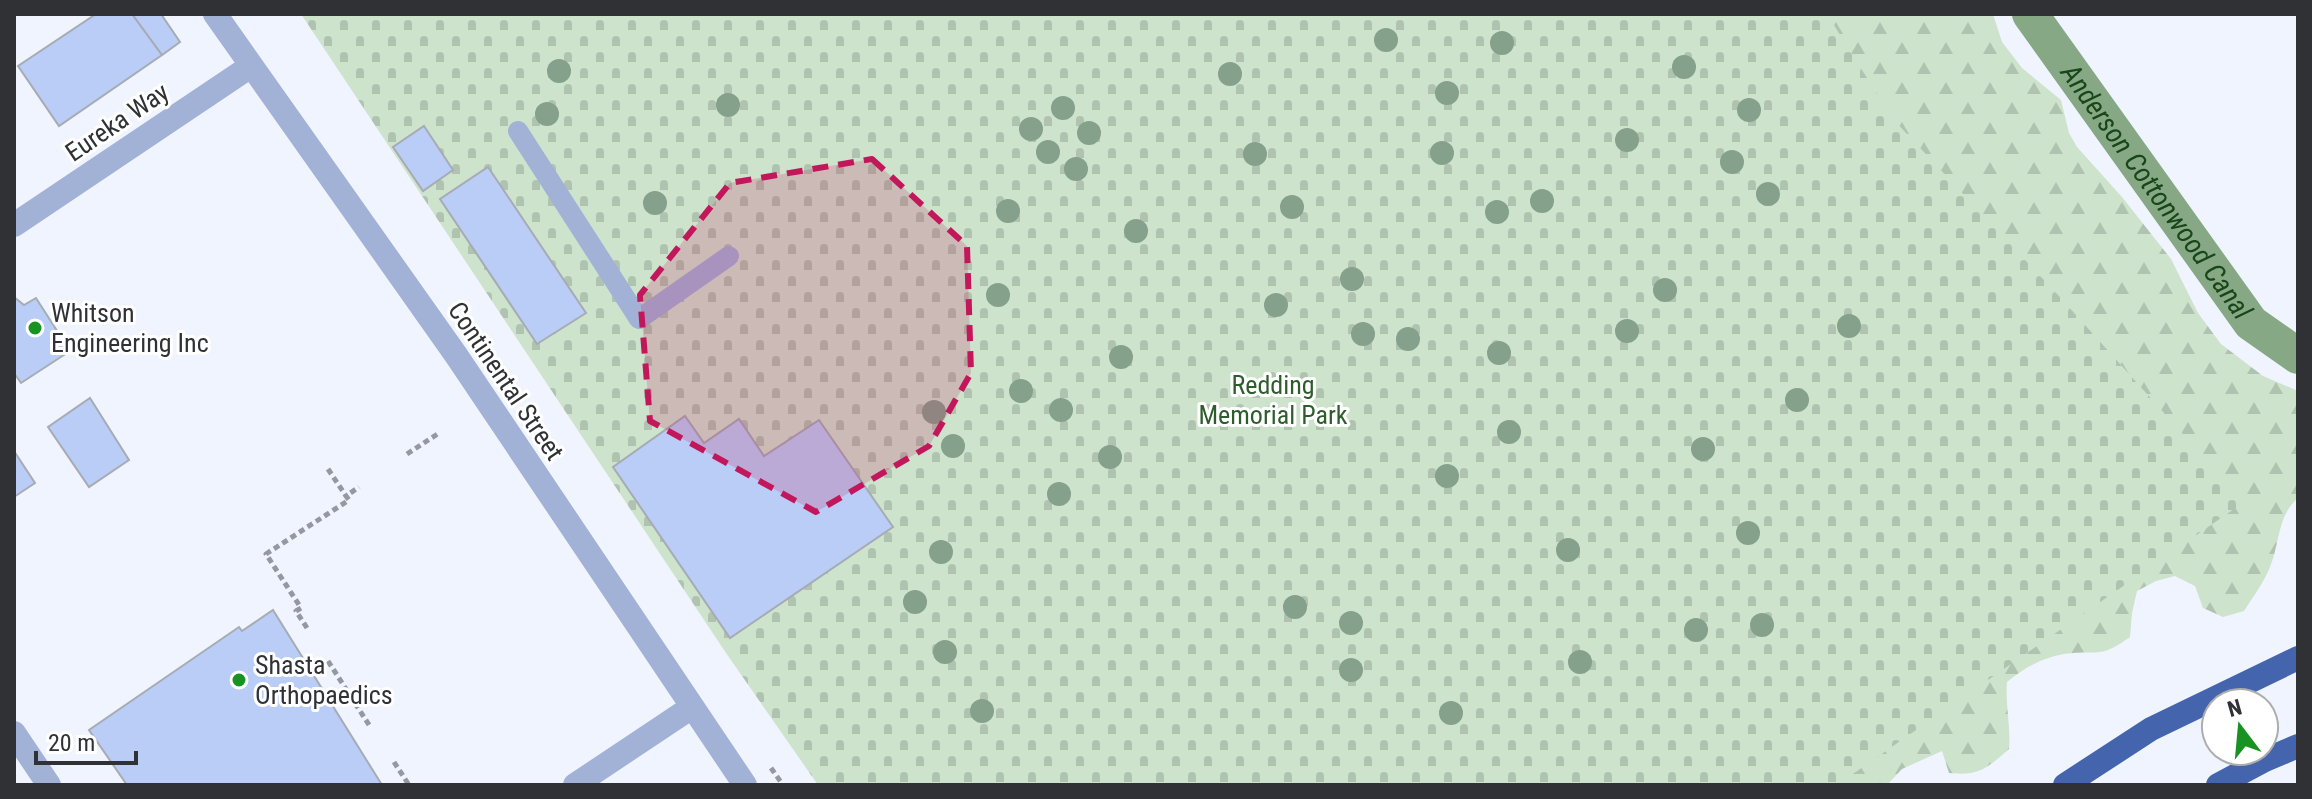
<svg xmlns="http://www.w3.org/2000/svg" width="2312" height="799" viewBox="0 0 2312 799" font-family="'Roboto Condensed',sans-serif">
  <defs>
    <pattern id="forest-firs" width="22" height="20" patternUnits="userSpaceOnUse" patternTransform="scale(2)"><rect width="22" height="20" fill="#cde3cc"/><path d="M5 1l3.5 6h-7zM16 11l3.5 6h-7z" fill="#b0c3b0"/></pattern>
    <pattern id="cemetery-stones" width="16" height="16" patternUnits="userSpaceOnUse" patternTransform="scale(2)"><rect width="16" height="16" fill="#cde3cc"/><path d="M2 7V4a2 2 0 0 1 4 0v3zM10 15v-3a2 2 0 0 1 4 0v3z" fill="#b0c3b0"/></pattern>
  </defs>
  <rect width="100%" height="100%" fill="#eff4fe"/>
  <!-- forest -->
  <path fill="url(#forest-firs)" d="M1798,14h195l9,28 20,26 39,32 8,33 8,14 45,50 49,62 27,54 23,31 42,32 35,15v107c-21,18 -18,45 -28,69 -6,15 -17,30 -26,44l-21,6 -20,-9 -8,-22 -20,-10 -19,5 -19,10 -5,22 -2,24c-32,23 -32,12 -66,17 -22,4 -41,14 -57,28 -2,23 4,44 2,67 -23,20 -30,27 -60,24l-7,-22 -40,18 -15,16h-143l248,-555z"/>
  <!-- cemetery -->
  <path fill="url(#cemetery-stones)" d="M301,14h1526l65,104 166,177 186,207 -407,283h-1019l-92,-132z"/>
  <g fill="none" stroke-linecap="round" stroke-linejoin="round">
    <!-- canal -->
    <path stroke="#87a885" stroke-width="36" id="s1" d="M2030,14l221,309 47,33"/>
  </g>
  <!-- building -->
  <path fill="#b9cdf6" stroke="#a6abb4" stroke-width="2" d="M96,14h36l30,41 -103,71 -41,-60z
    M132,14h29l19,28 -18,13z
    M424,126l29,44 -30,21 -30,-44z
    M488,167l98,146 -49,31 -97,-145z
    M14,297l10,8 12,-7 34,53 -49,32 -7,-10z
    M90,398l39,62 -40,27 -41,-60z
    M685,416l19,27 35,-24 25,37 55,-36 74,107 -163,111 -117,-171z
    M14,451l21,32 -21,14z
    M273,610l109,175h-255l-38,-55 150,-103 3,4z"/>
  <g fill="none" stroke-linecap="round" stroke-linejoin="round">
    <!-- path -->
    <path stroke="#9598a0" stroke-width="5" stroke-dasharray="6 4" stroke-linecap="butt" d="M407,454l32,-21
      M328,469l18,27
      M307,628l-11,-17 5,-3 -35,-54 83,-54 -3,-4 13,-9
      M328,661l43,67
      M394,762l15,23
      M771,768l12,17"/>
    <!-- service -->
    <path stroke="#a1b2d6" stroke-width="20" d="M518,131l121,188 90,-63"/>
    <!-- minor -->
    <path stroke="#a1b2d6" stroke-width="24" d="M215,14l241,341 289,430
      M14,225l237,-159
      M575,785l117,-78"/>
    <!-- tertiary -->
    <path stroke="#a1b2d6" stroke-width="24" d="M14,733l35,52"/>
    <!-- motorway -->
    <path stroke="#4465ad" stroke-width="24" d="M2065,785l86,-56 147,-71
      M2218,785l47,-25 33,-14"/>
  </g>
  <!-- trees -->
  <g fill="#85a08b">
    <circle cx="1386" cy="40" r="12"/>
    <circle cx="1502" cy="43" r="12"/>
    <circle cx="1684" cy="67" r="12"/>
    <circle cx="559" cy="71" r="12"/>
    <circle cx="1230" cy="74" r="12"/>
    <circle cx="1447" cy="93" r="12"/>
    <circle cx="728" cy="105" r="12"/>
    <circle cx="1063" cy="108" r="12"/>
    <circle cx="1749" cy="110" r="12"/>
    <circle cx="547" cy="114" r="12"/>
    <circle cx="1031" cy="129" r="12"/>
    <circle cx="1089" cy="133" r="12"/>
    <circle cx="1627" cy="140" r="12"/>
    <circle cx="1048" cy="152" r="12"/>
    <circle cx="1442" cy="153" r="12"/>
    <circle cx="1255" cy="154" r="12"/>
    <circle cx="1732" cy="162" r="12"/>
    <circle cx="1076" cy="169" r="12"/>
    <circle cx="1768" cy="194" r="12"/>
    <circle cx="1542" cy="201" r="12"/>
    <circle cx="655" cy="203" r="12"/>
    <circle cx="1292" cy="207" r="12"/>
    <circle cx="1008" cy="211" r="12"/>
    <circle cx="1497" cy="212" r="12"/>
    <circle cx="1136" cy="231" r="12"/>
    <circle cx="1352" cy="279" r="12"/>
    <circle cx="1665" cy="290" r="12"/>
    <circle cx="998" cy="295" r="12"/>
    <circle cx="1276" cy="305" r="12"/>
    <circle cx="1849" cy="326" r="12"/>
    <circle cx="1627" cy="331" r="12"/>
    <circle cx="1363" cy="334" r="12"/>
    <circle cx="1408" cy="339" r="12"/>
    <circle cx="1499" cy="353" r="12"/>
    <circle cx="1121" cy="357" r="12"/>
    <circle cx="1021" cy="391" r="12"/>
    <circle cx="1797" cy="400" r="12"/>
    <circle cx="1061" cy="410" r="12"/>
    <circle cx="934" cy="412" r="12"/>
    <circle cx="1509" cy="432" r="12"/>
    <circle cx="953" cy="446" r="12"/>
    <circle cx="1703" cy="449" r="12"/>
    <circle cx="1110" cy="457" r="12"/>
    <circle cx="1447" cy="476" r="12"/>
    <circle cx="1059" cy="494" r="12"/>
    <circle cx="1748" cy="533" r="12"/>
    <circle cx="1568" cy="550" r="12"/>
    <circle cx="941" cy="552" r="12"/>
    <circle cx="915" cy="602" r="12"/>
    <circle cx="1295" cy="607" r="12"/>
    <circle cx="1351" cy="623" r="12"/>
    <circle cx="1762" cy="625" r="12"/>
    <circle cx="1696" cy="630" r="12"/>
    <circle cx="945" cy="652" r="12"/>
    <circle cx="1580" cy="662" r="12"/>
    <circle cx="1351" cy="670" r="12"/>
    <circle cx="982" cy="711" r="12"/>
    <circle cx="1451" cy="713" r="12"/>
  </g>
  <!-- marked area -->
  <path fill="#c2185b" fill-opacity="0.2" stroke="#c2185b" stroke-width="6" stroke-dasharray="16 10" stroke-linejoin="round" d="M872,159l95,87 4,127 -42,73 -113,66 -166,-91 -10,-126 90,-112z"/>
  <!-- markers -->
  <g fill="#189322" stroke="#fff" stroke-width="3">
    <circle cx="35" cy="328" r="8"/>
    <circle cx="239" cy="680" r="8"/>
  </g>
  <g text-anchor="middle" stroke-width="6" stroke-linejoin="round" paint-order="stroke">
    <!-- street labels -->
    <g font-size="26" fill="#2f3135" stroke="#fff">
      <text transform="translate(117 122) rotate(-34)" y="9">Eureka Way</text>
      <text transform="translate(506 381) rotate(56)" y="9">Continental Street</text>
    </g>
    <!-- poi labels -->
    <g font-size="26" fill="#2f3135" stroke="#fff" text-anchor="start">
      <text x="51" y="322">Whitson<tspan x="51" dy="30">Engineering Inc</tspan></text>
      <text x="255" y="674">Shasta<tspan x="255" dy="30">Orthopaedics</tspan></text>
    </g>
    <!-- park labels -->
    <g font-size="26" fill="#2e5c2d" stroke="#fff">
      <text x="1273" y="394">Redding<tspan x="1273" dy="30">Memorial Park</tspan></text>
    </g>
    <!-- water labels -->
    <g font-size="28" font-style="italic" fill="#174618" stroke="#fff">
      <text dy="10" stroke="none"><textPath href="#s1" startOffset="218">Anderson Cottonwood Canal</textPath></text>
    </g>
  </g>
  <!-- border -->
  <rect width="2312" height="799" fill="none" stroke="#2f3135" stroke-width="32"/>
  <!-- north arrow -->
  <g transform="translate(2240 727) rotate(344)"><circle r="38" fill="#ffffff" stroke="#acadae" stroke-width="2"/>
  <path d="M0-6L14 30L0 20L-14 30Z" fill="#189322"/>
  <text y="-12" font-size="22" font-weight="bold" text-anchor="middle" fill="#2f3135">N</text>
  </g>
  <!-- scale -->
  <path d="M36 751v12h100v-12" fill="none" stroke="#2f3135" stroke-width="4"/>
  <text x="48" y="751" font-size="24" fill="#2f3135" stroke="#ffffff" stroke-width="6" paint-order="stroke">20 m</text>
</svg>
